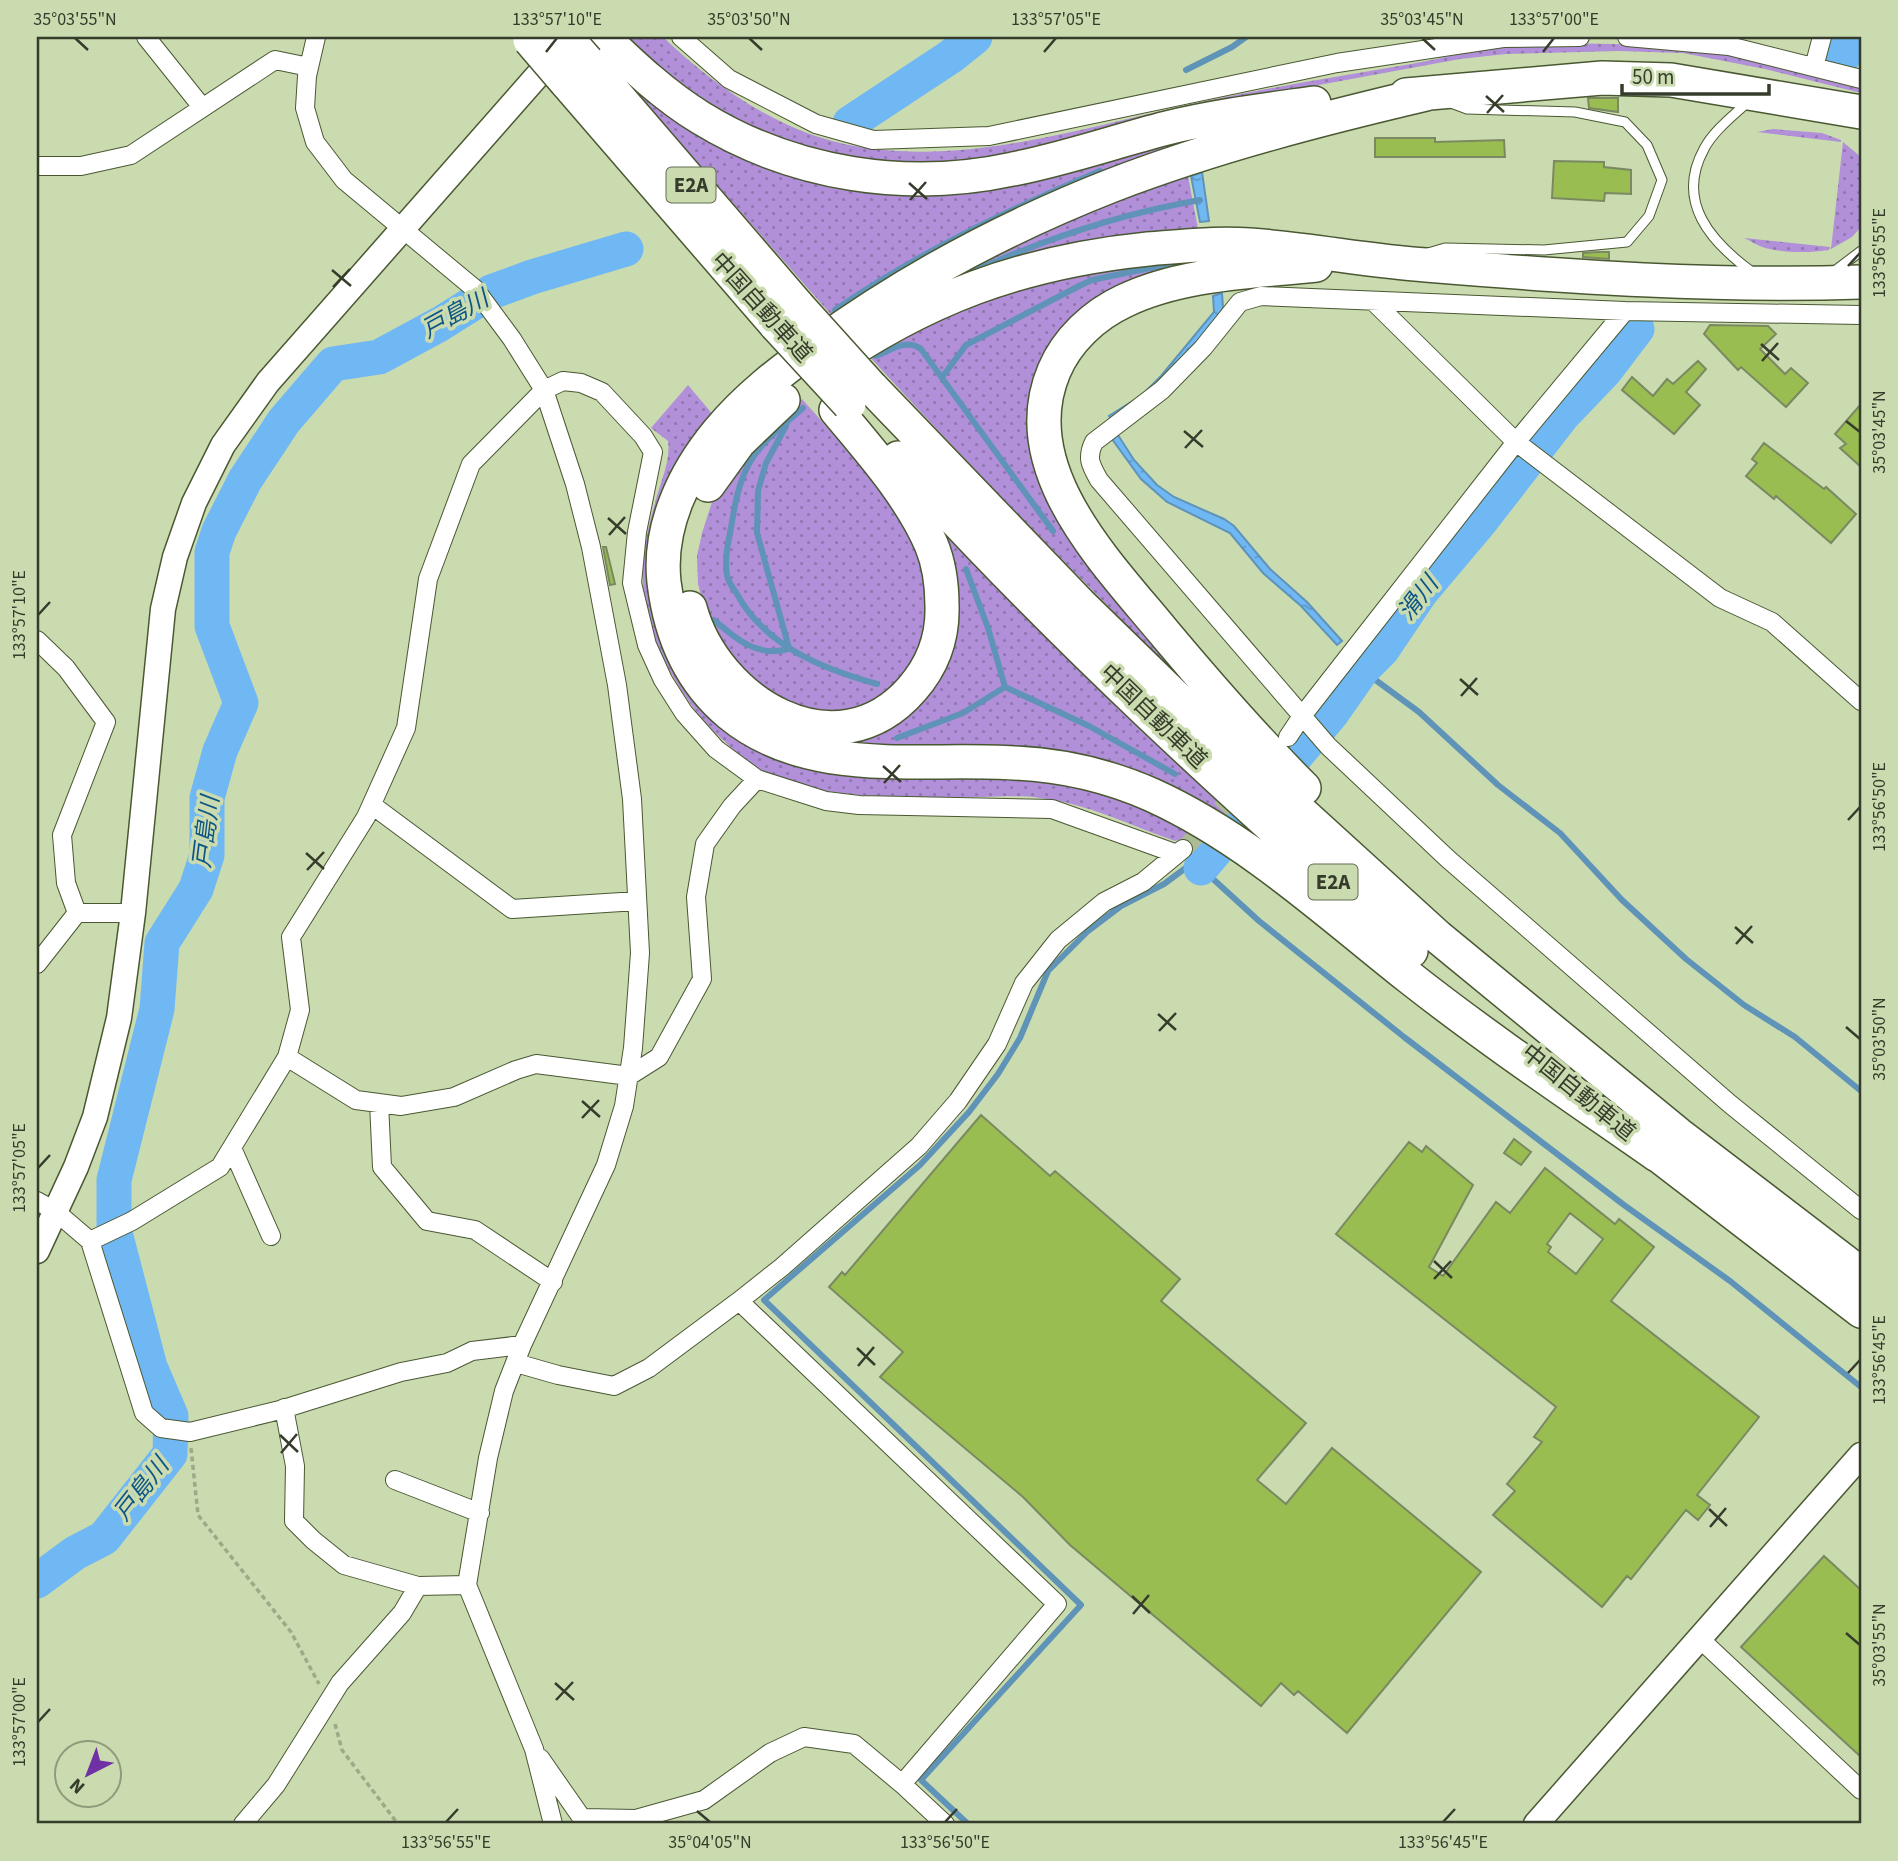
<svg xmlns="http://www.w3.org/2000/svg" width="1898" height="1861" viewBox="0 0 1898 1861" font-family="'Source Sans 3','Noto Sans JP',sans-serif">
  <defs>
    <pattern id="grass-dots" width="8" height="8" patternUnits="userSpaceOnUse" patternTransform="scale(1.75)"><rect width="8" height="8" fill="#b18fd9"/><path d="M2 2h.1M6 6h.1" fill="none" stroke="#9176b0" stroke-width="1.8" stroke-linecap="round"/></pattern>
    <pattern id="water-ripples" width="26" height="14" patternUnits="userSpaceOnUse" patternTransform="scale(1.75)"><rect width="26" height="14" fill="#70b8f4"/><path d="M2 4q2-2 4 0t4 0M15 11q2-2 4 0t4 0" fill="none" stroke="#5d97c6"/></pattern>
  </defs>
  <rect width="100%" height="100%" fill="#cadbb0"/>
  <!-- grass -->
  <path fill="url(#grass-dots)" d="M621,37h42c47,45 106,87 169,104 116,30 238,-10 351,-35 76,-17 152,-29 228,-42 31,-6 61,-13 92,-17 68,-6 139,-4 206,5 52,7 102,26 152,37v4l-96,-24 -82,-16 -65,-2 -112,3 -46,5 -250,46 -217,54 -103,7 -95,-19 -90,-41z
    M613,63l209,116 454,-61 -441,201 -204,-231z
    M1773,129l49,4 19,7v2l-84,-10z
    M1843,142l18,15v70l-9,10 -21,12z
    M1187,171l12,63 -294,70 135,-76z
    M1744,238l86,9 -1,3c-19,3 -45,3 -64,-2 -7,-2 -14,-7 -21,-10z
    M1213,258l-95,31 -88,143 219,313c-132,-127 -259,-257 -382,-391l97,-50 121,-34z
    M688,385l26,31 -60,121 65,183 358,61 117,47 -10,10 -9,3c-43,-15 -89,-38 -135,-43 -19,-3 -39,-1 -58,-1 -65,-1 -168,6 -224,-29 -23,-15 -44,-35 -62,-57 -25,-33 -46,-73 -52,-114 -4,-32 2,-64 11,-94 5,-20 16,-42 13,-62l-17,-13z
    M802,399l81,91 25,39 13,30 8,70 -12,34 -38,37 -30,11 -24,2 -62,-18 -52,-62 -13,-49 -1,-28 5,-23 11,-34 45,-60z
    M921,506l338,330 17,19 -93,-59 -371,-59 119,-49z"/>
  <!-- water -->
  <path fill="url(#water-ripples)" stroke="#5f93b8" stroke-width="2" d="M1202,172l7,49 -9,1 -9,-46z
    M1222,293l1,15 -4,8 -50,60 -56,45 -4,-5 33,-21 19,-19 53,-64 -1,-16z
    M1118,435l16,25 23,25 17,12 50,22 10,7 36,43 37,33 35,39 -5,4 -36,-39 -38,-33 -33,-40 -63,-31 -26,-23 -29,-40z"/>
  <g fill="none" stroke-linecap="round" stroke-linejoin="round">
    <!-- stream -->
    <path stroke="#5f93b8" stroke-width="6" d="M1186,70l46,-23 14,-10
      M967,274c75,-34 152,-60 233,-74
      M835,310c83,-57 173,-100 265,-139
      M876,356c16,-6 29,-18 45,-7l132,182
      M943,376l23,-31 113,-59 13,-6 82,-17
      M803,408c-47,40 -61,51 -71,114 -3,17 -8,36 -5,53 1,7 6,13 10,19 28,52 86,75 140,90
      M786,426l-20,37 -8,28 -1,42 32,115
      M966,569l22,59 17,59 84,39 86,48
      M714,620c21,18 43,38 74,29
      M1362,670l57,42 79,73 62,48 62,67 64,59 58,46 51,32 66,54
      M897,738l66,-25 42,-26
      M968,1824l-47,-44 160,-175 -317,-305 156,-135 49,-53 29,-38 22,-36 28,-67 40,-40 33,-25 43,-22 23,-17 14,1 58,53 145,116 220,168 106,76 131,106"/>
    <!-- river -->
    <path stroke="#70b8f4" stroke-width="35" d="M1843,57l2,-20
      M850,123l100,-66 25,-20
      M1201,868l131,-155 30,-43 20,-20 39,-58 59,-70 82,-106 43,-45 32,-42
      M37,1581l38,-28 29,-15 66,-84 1,-38 -21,-49 -36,-138v-49l43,-171 5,-66 34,-54 11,-34v-57l13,-47 21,-48 -29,-77v-74l7,-21 26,-51 39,-59 49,-57 46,-7 61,-33 51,-32 41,-15 94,-28"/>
  </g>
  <!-- building -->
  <path fill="#99bd51" stroke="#7a8961" stroke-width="2" fill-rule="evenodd" d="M1588,98h30v14l-29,-4z
    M1375,138h60v4l69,-2 1,17h-130z
    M1554,161l50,1v5l27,3v24l-26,-1 -1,8 -52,-3z
    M1598,252h11v7l-26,-2v-4z
    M1710,325l58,1 8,8 -16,15 25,25 6,-6 17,15 -22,24 -45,-40 -3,3 -34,-36z
    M1698,361l8,8 -20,23 14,13 -26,29 -52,-44 10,-13 21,19 14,-17 6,5z
    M1861,404v63l-21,-19 6,-4 -11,-10z
    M1764,443l60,46 2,-2 30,27 -25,29 -55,-47 -2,3 -28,-23 11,-13 -5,-4z
    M603,547h3l9,37 -5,1z
    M981,1115l69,61 5,-5 125,108 -19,22 145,122 -49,57 29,24 46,-56 149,124 -134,161 -49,-42 -4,4 -13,-12 -20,23 -191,-161 -47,-48 -143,-120 23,-25 -74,-65 13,-15 3,3z
    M1514,1139l17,13 -10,13 -17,-12z
    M1409,1142l13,10 4,-6 47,39 -44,82 14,9 53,-74 14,11 35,-45 70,56 4,-5 35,28 -43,54 148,116 -62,78 13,10 -12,15 -12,-10 -55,69 -4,-3 -25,31 -109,-92 22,-24 -8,-7 35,-42 -8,-5 22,-30 -220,-173zM1570,1213l33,26 -27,35 -28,-22 3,-5 -4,-3z
    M1824,1556l37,34v167l-120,-110z"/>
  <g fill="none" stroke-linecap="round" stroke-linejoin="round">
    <!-- street-tunnel -->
    <path stroke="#acbb95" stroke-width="18" stroke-dasharray="18 9" stroke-linecap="butt" d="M1184,849l55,-59"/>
    <!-- lane casing -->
    <g stroke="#4a5832" stroke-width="11">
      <path id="lane" d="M1749,101c-15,14 -36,30 -45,48 -29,53 7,93 48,123
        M1428,253l17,-5 99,2 83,-8 22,-26 13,-36 -15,-35 -22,-23 -50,-10 -108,-3 -16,-6
        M1832,273l29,-22"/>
    </g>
    <!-- street casing -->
    <g stroke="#4a5832" stroke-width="20">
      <path id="street" d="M146,37l56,70
        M316,37l-9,39 -2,32 10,34 29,38 131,109 37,50 32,51 31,94 16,63 26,138 15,114 8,154 -7,95 -9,58 -18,59 -84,180 -18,46 -16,67 -21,127 67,164 19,75
        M681,37l48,42 87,45 57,16 116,-4 348,-73 166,-25 77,-1
        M1627,37l102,9 132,33
        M1814,67l8,-30
        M37,166h44l50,-11 144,-95 34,7
        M1373,301l143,141 204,156 52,24 89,79
        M1861,315l-236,-4 -364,-15 -21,6 -37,46 -41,42 -68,52c-8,16 -3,24 5,38l229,266 120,113 282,245 131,106
        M37,640l29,28 40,54 -44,113 4,48 11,30
        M1288,737l14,-21 214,-274 109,-131
        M372,805l140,104 125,-8
        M37,964l40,-51h56
        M287,1057l69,43 45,6 53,-9 62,-27 20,-6 93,12 30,-19 43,-78 -6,-82 9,-53 27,-38 25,-27
        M379,1103l3,64 45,54 48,9 78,52
        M232,1148l39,88
        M37,1201l18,10 35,30 54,172 17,15 29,4 90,-22 121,-38 46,-9 25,-12 50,-6
        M90,1241l42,-20 88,-54 67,-110 13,-47 -9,-73 75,-120 40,-89 22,-149 43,-115 73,-74 19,-9 18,2 21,9 41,44 10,16 -16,80 -5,51 15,62 16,35 21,33 32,36 41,30 69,22 33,4 193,4 125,45
        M739,1301l318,303 -155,180 43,40
        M516,1363l42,12 56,11 35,-18 90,-67 43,-34 137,-121 39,-45 39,-57 27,-61 34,-43 46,-38 39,-20 40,-33
        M284,1408l11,58 -1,55 19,19 31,25 74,21
        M395,1480l85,33
        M1700,1639l161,151
        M540,1758l46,66
        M583,1818l53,1 68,-19 66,-47 34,-16 50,7 48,40
        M243,1824l33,-39 64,-102 62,-70 16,-27 49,-1"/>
    </g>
    <!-- secondary casing -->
    <g stroke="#4a5832" stroke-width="27">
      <path id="secondary" d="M37,1251l39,-84 19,-50 24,-99 14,-105 30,-304 12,-52 19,-54 29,-58 45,-63 292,-332
        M1536,1824l325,-369"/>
    </g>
    <!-- highway casing -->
    <g stroke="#4a5832" stroke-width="36">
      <path id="highway" d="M603,37c30,29 62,59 98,81 93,57 206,74 312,51 52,-10 103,-28 154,-41 49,-12 98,-18 147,-25
        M587,61l211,245
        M566,82l210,243
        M1426,94c-106,25 -211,52 -313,91 -105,41 -206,95 -297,161 -35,25 -70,52 -98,86 -34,41 -60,95 -54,150 6,52 25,98 66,132 79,65 190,43 284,49 47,2 95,13 138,32 95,43 176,118 257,182 80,63 165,120 248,178
        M1406,95l196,-17 69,2 190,32
        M820,371c104,-73 201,-109 328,-122 34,-3 68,-6 102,-4 59,4 117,16 176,20 145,12 290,22 435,17
        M871,387l209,217 114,111 244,222 240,197 183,140
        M898,458c159,176 335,337 513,493
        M708,485l31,-43 44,-42
        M690,608c25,94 146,168 222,81 21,-24 31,-51 30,-83 0,-20 -3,-43 -11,-62 -22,-50 -61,-93 -95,-134
        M1304,788c-50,-50 -96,-103 -142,-158 -57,-69 -149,-162 -108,-259 13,-31 40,-56 70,-70 58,-28 129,-29 192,-36
        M1641,1142l220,169"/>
    </g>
    <!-- path -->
    <path stroke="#9caa87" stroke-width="3.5" stroke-dasharray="5 3.5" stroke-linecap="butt" d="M191,1448l7,67 93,117 28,52
      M335,1724l7,26 56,74"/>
    <!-- lane -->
    <use href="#lane" stroke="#fff" stroke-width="9"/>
    <!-- street -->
    <use href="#street" stroke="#fff" stroke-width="18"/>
    <!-- secondary -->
    <use href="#secondary" stroke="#fff" stroke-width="24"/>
    <!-- highway -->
    <use href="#highway" stroke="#fff" stroke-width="33"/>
    <!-- highway-bridge casing -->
    <g stroke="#4a5832" stroke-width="36" stroke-linecap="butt">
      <path id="highway-bridge" d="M566,37l21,24
        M530,40l36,42
        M798,306l73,81
        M776,325l73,79"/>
    </g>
    <!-- highway-bridge -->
    <use href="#highway-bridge" stroke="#fff" stroke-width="33"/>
  </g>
  <!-- ticks -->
  <path fill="none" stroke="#363c2b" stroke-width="2.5" d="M75,38l13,12M749,38l13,12M1422,38l13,12M546,52l11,-14M1044,52l12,-14M1543,52l11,-14M1486,96l18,16M1487,113l16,-18M909,183l18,16M910,200l16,-18M1848,266l12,-13M332,270l19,16M333,287l17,-18M1761,344l18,16M1762,361l16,-18M1846,421l14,11M1184,431l19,16M1185,448l17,-18M608,518l18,16M609,535l16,-18M38,615l12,-13M1460,679l18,16M1461,696l16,-18M883,766l18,16M884,783l16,-18M1848,820l12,-13M306,853l18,16M307,870l17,-18M1735,927l18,16M1736,944l16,-18M1158,1014l18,16M1846,1027l14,12M1159,1031l17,-18M582,1101l18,16M582,1118l17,-18M38,1168l12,-13M1434,1261l18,17M1434,1279l17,-18M857,1348l18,17M858,1366l16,-19M1848,1373l12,-13M280,1435l18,17M281,1453l16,-19M1709,1509l18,17M1710,1527l16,-19M1132,1596l18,17M1133,1614l16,-19M1846,1633l14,12M555,1683l19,17M556,1700l17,-18M38,1722l12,-13M697,1811l13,11M446,1822l12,-13M945,1822l12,-13M1443,1822l12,-13"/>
  <g text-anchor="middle" stroke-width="7" stroke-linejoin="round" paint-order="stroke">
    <!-- shield labels -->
    <g fill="#cadbb0" stroke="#626c53" stroke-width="2">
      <rect x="666.5" y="167.5" width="49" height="35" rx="5"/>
      <rect x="1308.5" y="864.5" width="49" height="35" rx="5"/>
    </g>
    <g font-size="21" font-weight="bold" fill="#363c2b">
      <text x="691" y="192">E2A</text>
      <text x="1333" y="889">E2A</text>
    </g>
    <!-- street labels -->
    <g font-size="23" fill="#363c2b" stroke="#cadbb0">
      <text transform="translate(762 307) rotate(48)" y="8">中国自動車道</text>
      <text transform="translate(1154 716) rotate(44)" y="8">中国自動車道</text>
      <text transform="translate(1579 1092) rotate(39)" y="8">中国自動車道</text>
    </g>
    <!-- water labels -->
    <g font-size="24" font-style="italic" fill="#0d5585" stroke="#cadbb0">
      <text transform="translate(455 314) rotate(-29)" y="8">戸島川</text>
      <text transform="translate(1418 598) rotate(-52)" y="8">滑川</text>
      <text transform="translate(206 832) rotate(-83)" y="8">戸島川</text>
      <text transform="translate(141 1489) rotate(-52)" y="8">戸島川</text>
    </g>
  </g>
  <!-- border -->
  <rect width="1898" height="1861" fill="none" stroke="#cadbb0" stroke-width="77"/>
  <!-- north arrow -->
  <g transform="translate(88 1774) rotate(222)"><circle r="33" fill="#cadbb0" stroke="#8f9b7b" stroke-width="2"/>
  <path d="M0-5L12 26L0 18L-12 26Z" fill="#7131a6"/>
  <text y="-10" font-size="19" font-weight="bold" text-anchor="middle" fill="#363c2b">N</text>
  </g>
  <!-- scale -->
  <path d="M1622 84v10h147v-10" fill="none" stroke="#363c2b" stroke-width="3.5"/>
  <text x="1632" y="84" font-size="21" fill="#363c2b" stroke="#cadbb0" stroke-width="5" paint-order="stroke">50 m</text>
  <rect x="38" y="38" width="1822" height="1784" fill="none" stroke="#363c2b" stroke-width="2.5"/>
  <g font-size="18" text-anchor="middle" fill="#363c2b">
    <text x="75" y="25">35°03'55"N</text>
    <text x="557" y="25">133°57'10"E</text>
    <text x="749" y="25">35°03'50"N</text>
    <text x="1056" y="25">133°57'05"E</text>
    <text x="1422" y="25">35°03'45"N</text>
    <text x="1554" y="25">133°57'00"E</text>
    <text transform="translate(1879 253) rotate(-90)" y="6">133°56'55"E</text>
    <text transform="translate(1879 432) rotate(-90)" y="6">35°03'45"N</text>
    <text transform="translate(19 615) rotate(-90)" y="6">133°57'10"E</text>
    <text transform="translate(1879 807) rotate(-90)" y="6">133°56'50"E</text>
    <text transform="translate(1879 1039) rotate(-90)" y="6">35°03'50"N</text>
    <text transform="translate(19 1168) rotate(-90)" y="6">133°57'05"E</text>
    <text transform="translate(1879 1360) rotate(-90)" y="6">133°56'45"E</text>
    <text transform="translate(1879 1645) rotate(-90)" y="6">35°03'55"N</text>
    <text transform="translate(19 1722) rotate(-90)" y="6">133°57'00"E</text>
    <text x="446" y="1848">133°56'55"E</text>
    <text x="710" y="1848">35°04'05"N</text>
    <text x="945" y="1848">133°56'50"E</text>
    <text x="1443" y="1848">133°56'45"E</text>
  </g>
</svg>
